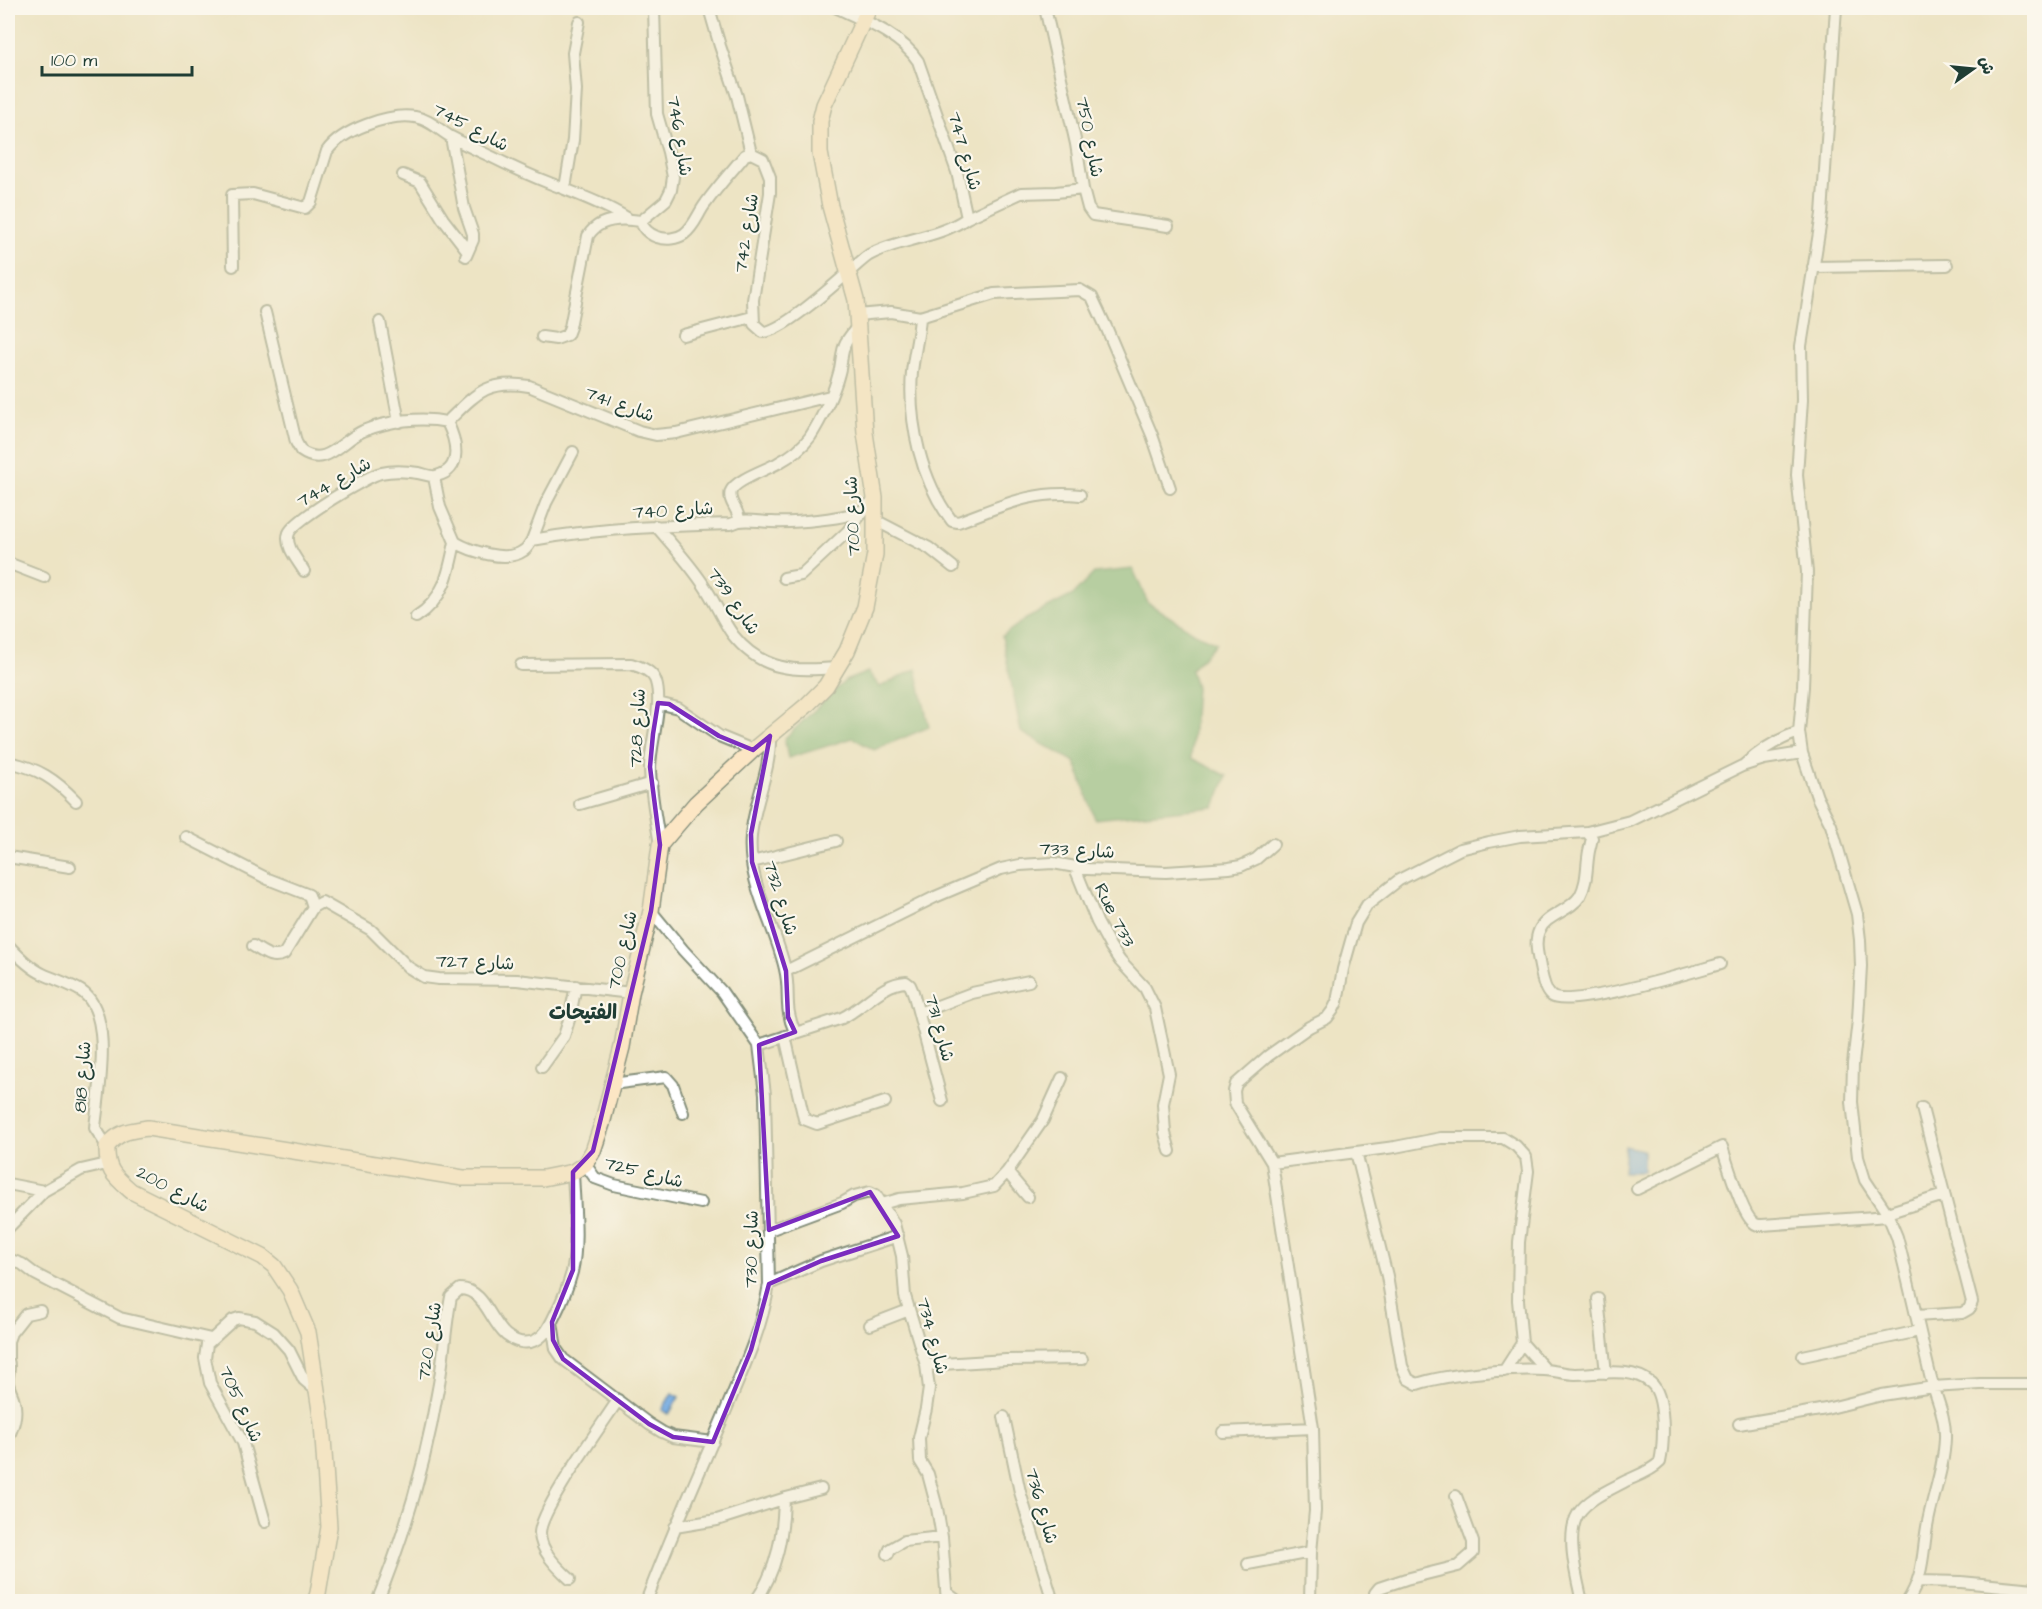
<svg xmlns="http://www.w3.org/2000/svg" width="2042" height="1609" viewBox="0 0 2042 1609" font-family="'Architects Daughter','Playpen Sans Arabic',sans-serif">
  <rect width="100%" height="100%" fill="#fbf7ec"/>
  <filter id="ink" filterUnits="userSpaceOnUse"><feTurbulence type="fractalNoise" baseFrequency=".0167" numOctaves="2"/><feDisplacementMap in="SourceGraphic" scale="12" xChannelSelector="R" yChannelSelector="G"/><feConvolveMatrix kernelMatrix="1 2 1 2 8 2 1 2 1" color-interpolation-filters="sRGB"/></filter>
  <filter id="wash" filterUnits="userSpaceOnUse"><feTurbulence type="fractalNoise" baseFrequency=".008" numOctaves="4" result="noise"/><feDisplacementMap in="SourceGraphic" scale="24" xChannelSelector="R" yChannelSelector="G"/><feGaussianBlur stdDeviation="1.35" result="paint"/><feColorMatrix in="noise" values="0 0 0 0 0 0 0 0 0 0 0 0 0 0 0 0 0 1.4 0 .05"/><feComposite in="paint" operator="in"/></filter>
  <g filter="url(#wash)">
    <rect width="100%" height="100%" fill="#ede4c4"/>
    <!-- forest -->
    <path fill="#75b374" stroke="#4a7854" stroke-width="1.5" d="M1133,569l15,34 47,30 21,10 -25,27 5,18 -5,70 36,18 -12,31 -120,12 -20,-57 -54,-30 -19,-96 24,-17 47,-24 21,-22z
      M916,669l13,58 -55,23 -21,-12 -65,20 -4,-19 61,-58 23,-9 12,15z"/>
    <!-- water -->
    <path fill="#72a9e1" stroke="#48738a" stroke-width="1.5" d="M1625,1146l18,4v22h-20z
      M672,1393l7,4 -10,17 -7,-4z"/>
  </g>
  <g filter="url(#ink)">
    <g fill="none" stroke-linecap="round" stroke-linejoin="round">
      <!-- street casing -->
      <g stroke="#86907c" stroke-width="14">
        <path id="street" d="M709,8l11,38 17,50 14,57 12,6 7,18v16l-17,107 1,24 9,8c19,0 71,-47 88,-62 6,-5 12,-11 18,-15 31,-17 68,-16 98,-37l-10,-46 -39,-111c-17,-26 -53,-40 -81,-53
          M1836,8l-14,206 -21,132 1,54 -5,75 10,97 -4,115 -4,45 3,21 15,44 14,28 26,89 3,26 1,26 -3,54 -5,44 -1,38 6,55 7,23 22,33 10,24c12,46 22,92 33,138 5,21 16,41 15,63 -1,31 -13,59 -18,89 -5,29 -3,49 -20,75
          M451,137l13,71 9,26v6l-7,16
          M403,175l17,7 23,37 24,31
          M565,188l8,-48 3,-50 -3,-37 6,-31
          M1083,189l5,19 5,7 75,11
          M967,218l54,-25 35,-1 27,-3 -7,-45 -31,-136
          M641,221c2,8 8,13 16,16 9,3 20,2 27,-3 11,-8 14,-21 22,-31 12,-17 26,-32 39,-48l6,-2
          M233,266l-1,-71 21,-1 52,14 6,-6 16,-51c15,-21 62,-38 88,-34 14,2 24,13 36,20 13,7 28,14 41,20 18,9 37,18 55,25 27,11 56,21 80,36
          M1813,267l134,-2
          M265,312l31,130 5,9c25,18 41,-11 62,-20 25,-10 58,-15 84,-9 9,18 17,48 -11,54 -5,1 -12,-2 -18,-3 -12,-2 -24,-3 -37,0 -14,3 -87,47 -92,60 -5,12 9,28 15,38
          M857,315l34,-3 29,5 74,-23 86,-4 12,7 15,32 45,106 18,53
          M920,317c-1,19 -6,36 -8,55 -4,50 9,109 40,149l6,1c44,-16 74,-32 122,-27
          M380,322l19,100
          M683,335l69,-18
          M542,337l14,2 11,-4 3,-8 18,-91c11,-19 35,-18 53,-15l25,-21 5,-10 2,-13 -5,-25 -11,-38 -3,-106
          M447,422c28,-27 39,-43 82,-36l110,45 17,4 20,-2 154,-37
          M434,477l6,30 15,35
          M875,520l54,28 24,19
          M739,521c11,-2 21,1 33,1 20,1 77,-3 93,-13 3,-3 7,-8 10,-11
          M656,526c17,20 35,39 49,61 10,15 17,33 28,48 29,37 62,36 104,33
          M532,540l14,-37 27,-51
          M8,563l36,14
          M784,578l17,-3 46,-43 18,-23
          M416,617c28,-18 33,-44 39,-75 15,9 52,21 68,9 4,-2 7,-8 9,-11 66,-12 133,-14 199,-16l8,-3c1,-11 -12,-19 -8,-30 4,-11 37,-22 47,-28 13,-7 24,-15 32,-26 11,-17 24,-44 29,-64 3,-10 2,-22 7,-31 3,-5 7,-10 11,-15
          M521,665l110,-1c10,3 22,7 25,18 7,23 -5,59 -6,84 0,26 6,53 10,79
          M658,703l20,5 41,28 34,14
          M770,736c1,35 -16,66 -19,100 -4,48 24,88 34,133 6,24 -2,37 10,63
          M8,762c30,6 47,17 68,39
          M1745,764c17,-15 33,-25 54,-32
          M580,804l72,-21
          M1587,832l5,6c-1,5 -2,9 -3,13 -3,16 -1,30 -9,45 -10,16 -34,18 -41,35 -5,11 -1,25 1,36 2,9 4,23 11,29 18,13 144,-25 169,-32
          M186,837l82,42 41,16 4,12 9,-5 49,28 37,37 16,10 15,2 78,1 114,13
          M8,857l62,10
          M752,862l84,-21
          M1075,868l22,54 13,24 10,15 25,27 10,20 14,66 -6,30 2,29 5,18
          M8,945c10,11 22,23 35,29 13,6 27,10 38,17 34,22 17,103 14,137l12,18
          M253,946c10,6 19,14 31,8l29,-47
          M786,971l149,-74 66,-28 19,-4 33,-2 34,6 79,3 63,-4 12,-2 15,-7 17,-15
          M919,1013l53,-20 57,-12
          M785,1036l19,83 13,5 68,-22
          M759,1045l83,-27c21,-10 40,-35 64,-36l4,3 3,7 29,109
          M542,1067l22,-31 5,-16 7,-34
          M612,1084l54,-7 7,8 10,28
          M1356,1152l31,124 15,90 6,13 9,5c30,-10 95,-16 127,-14 10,0 20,4 31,4 24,0 56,-8 76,9 15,13 13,60 9,79 -10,10 -24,14 -36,20 -15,8 -36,17 -46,32 -13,21 -1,65 4,88
          M1272,1163l123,-16 46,-9h62l13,8 10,11 2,14 -9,71 -1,58 4,43 23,26
          M585,1164l10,14 19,7 87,18
          M1007,1172l21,25
          M8,1184l36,7
          M1637,1189l85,-42c5,15 20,67 31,75 3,3 5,3 9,3l127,-9
          M882,1204l17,-5 64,-6 31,-7 13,-14 36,-52 19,-42
          M1887,1213l57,-18
          M8,1228l36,-37 37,-21 26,-6
          M769,1230l73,-27 12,-7 16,-4 6,3 18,29 8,32 3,40 21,69 3,23 -3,21 -7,29 1,23 8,13 9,34 5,29 5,65
          M8,1259l14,5 13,10 85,44 91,21
          M769,1284l52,-23 77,-25
          M1598,1299l8,74
          M1916,1316l46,-3 7,-4 3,-7 -50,-194
          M552,1322l4,27 7,10 86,65 13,8 11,5 40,5
          M870,1325l39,-15
          M1803,1356l116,-25
          M8,1361v-20l3,-8 15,-19 14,-3
          M926,1365l80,-5 76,-1
          M1504,1371l18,-28
          M1004,1417l16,75 33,110
          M1739,1424l87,-15 56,-14 51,-8 47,-3h54
          M1223,1432l90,-4
          M8,1438c5,-11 10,-24 6,-37 -1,-6 -5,-11 -6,-18 -1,-8 3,-15 0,-23
          M265,1522l-22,-79 -33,-60 -5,-25 2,-14 26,-24 6,-2 16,3 19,12 15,17 15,30 13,11
          M675,1527l42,-7 69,-22 35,-9
          M888,1554l2,-5 14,-8 38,-4
          M1248,1564l63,-12
          M570,1579c-12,-11 -30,-28 -30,-46 0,-23 62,-108 78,-133
          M1919,1581l42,1 73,7
          M947,1593l12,9
          M377,1602c28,-68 49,-141 61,-213 6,-30 7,-62 13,-92l9,-8c24,0 30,32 46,46 9,7 20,10 30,5 10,-5 14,-15 19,-25 7,-14 13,-28 17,-43 7,-29 2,-70 1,-100
          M646,1602c24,-65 53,-128 80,-192 17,-41 36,-81 43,-126l-4,-190 -6,-49 -37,-53 -39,-42 -32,-39
          M755,1602c22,-31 28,-67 29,-103
          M1310,1602l1,-50 4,-41 -2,-83 -41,-265 -37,-60 -1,-12 2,-7 32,-28 41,-29 18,-9 6,-8 4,-8 6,-33 13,-46 11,-18 32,-25 61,-31 29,-7 31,-6 67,-4 43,-11 112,-55 22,-7 38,-6
          M1375,1602v-9l4,-5 27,-9 52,-13 15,-13v-11l-17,-46"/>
      </g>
      <!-- secondary casing -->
      <g stroke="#86907c" stroke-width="18">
        <path id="secondary" d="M315,1602l3,-9 11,-66 -7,-104 -14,-91 -18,-42 -16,-24 -11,-9 -132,-66c-17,-15 -25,-21 -24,-45 13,-15 21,-15 41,-18l315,50h80l30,-6 12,-8 8,-13 9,-27 20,-77 9,-54 20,-82 9,-66 36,-42 57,-53 53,-44 20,-20 21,-35 18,-44 10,-53v-56l-10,-65 -9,-133 -26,-94 -10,-53v-32l4,-16 45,-97"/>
      </g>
      <!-- street -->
      <use href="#street" stroke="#fff" stroke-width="10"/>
      <!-- secondary -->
      <use href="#secondary" stroke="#fce6c4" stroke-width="15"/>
    </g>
  </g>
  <!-- marked area -->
  <path d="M0 0H2042V1609H0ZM658,703l11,1 50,32 34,14 17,-14 -19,98 1,28 34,109 2,46 7,15 -36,13 10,185 101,-38 28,44 -77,25 -52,23 -18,66 -38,92 -40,-5 -24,-13 -86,-65 -10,-19 -1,-18 21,-52v-98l20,-21 58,-240 9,-66 -10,-78 3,-33z" fill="#ede4c4" fill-opacity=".55" fill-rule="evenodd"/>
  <path fill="none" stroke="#7b2cbf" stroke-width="4.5" stroke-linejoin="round" d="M658,703l11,1 50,32 34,14 17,-14 -19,98 1,28 34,109 2,46 7,15 -36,13 10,185 101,-38 28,44 -77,25 -52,23 -18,66 -38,92 -40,-5 -24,-13 -86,-65 -10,-19 -1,-18 21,-52v-98l20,-21 58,-240 9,-66 -10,-78 3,-33z"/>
  <g text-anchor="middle" stroke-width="4.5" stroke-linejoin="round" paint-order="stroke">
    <!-- street labels -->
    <g font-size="18" fill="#1f3d34" stroke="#fbf7ec">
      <text transform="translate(471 127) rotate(28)" y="6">شارع 745</text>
      <text transform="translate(680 136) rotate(81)" y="6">شارع 746</text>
      <text transform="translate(1090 137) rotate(79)" y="6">شارع 750</text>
      <text transform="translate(965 151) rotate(74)" y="6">شارع 747</text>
      <text transform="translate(746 233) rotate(-81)" y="6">شارع 742</text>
      <text transform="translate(620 404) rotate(20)" y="6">شارع 741</text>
      <text transform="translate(334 482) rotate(-30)" y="6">شارع 744</text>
      <text transform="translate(673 510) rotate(-3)" y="6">شارع 740</text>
      <text transform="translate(852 516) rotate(-92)" y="6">شارع 700</text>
      <text transform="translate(734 601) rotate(55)" y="6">شارع 739</text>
      <text transform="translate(637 728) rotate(-87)" y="6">شارع 728</text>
      <text transform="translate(1077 850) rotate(3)" y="6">شارع 733</text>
      <text transform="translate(781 898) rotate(73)" y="6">شارع 732</text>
      <text transform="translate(1115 915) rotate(63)" y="6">Rue 733</text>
      <text transform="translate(622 950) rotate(-77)" y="6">شارع 700</text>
      <text transform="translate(475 962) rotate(2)" y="6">شارع 727</text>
      <text transform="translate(940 1028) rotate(75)" y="6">شارع 731</text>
      <text transform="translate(82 1077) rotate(-86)" y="6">شارع 818</text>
      <text transform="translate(644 1172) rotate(14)" y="6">شارع 725</text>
      <text transform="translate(173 1189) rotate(28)" y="6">شارع 200</text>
      <text transform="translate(751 1249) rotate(-89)" y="6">شارع 730</text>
      <text transform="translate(933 1336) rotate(75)" y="6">شارع 734</text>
      <text transform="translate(429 1341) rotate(-81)" y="6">شارع 720</text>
      <text transform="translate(241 1404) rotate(66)" y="6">شارع 705</text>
      <text transform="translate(1042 1506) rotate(74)" y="6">شارع 736</text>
    </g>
    <!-- neighbourhood labels -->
    <g font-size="20" font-weight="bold" fill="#1f3d34" stroke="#fbf7ec">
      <text x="583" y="1019">الفتيحات</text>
    </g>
  </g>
  <!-- margin -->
  <rect width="2042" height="1609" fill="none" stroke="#fbf7ec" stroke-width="30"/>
  <!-- north arrow -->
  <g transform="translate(1973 69) rotate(75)" stroke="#fbf7ec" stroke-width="4.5" paint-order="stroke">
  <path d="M0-4.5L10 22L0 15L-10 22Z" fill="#1f3d34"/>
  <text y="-9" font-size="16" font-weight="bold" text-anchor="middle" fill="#1f3d34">ش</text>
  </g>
  <!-- scale -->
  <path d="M42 66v9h150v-9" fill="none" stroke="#1f3d34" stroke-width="3"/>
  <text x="51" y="66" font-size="18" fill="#1f3d34" stroke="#fbf7ec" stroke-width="4.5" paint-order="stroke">100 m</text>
</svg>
